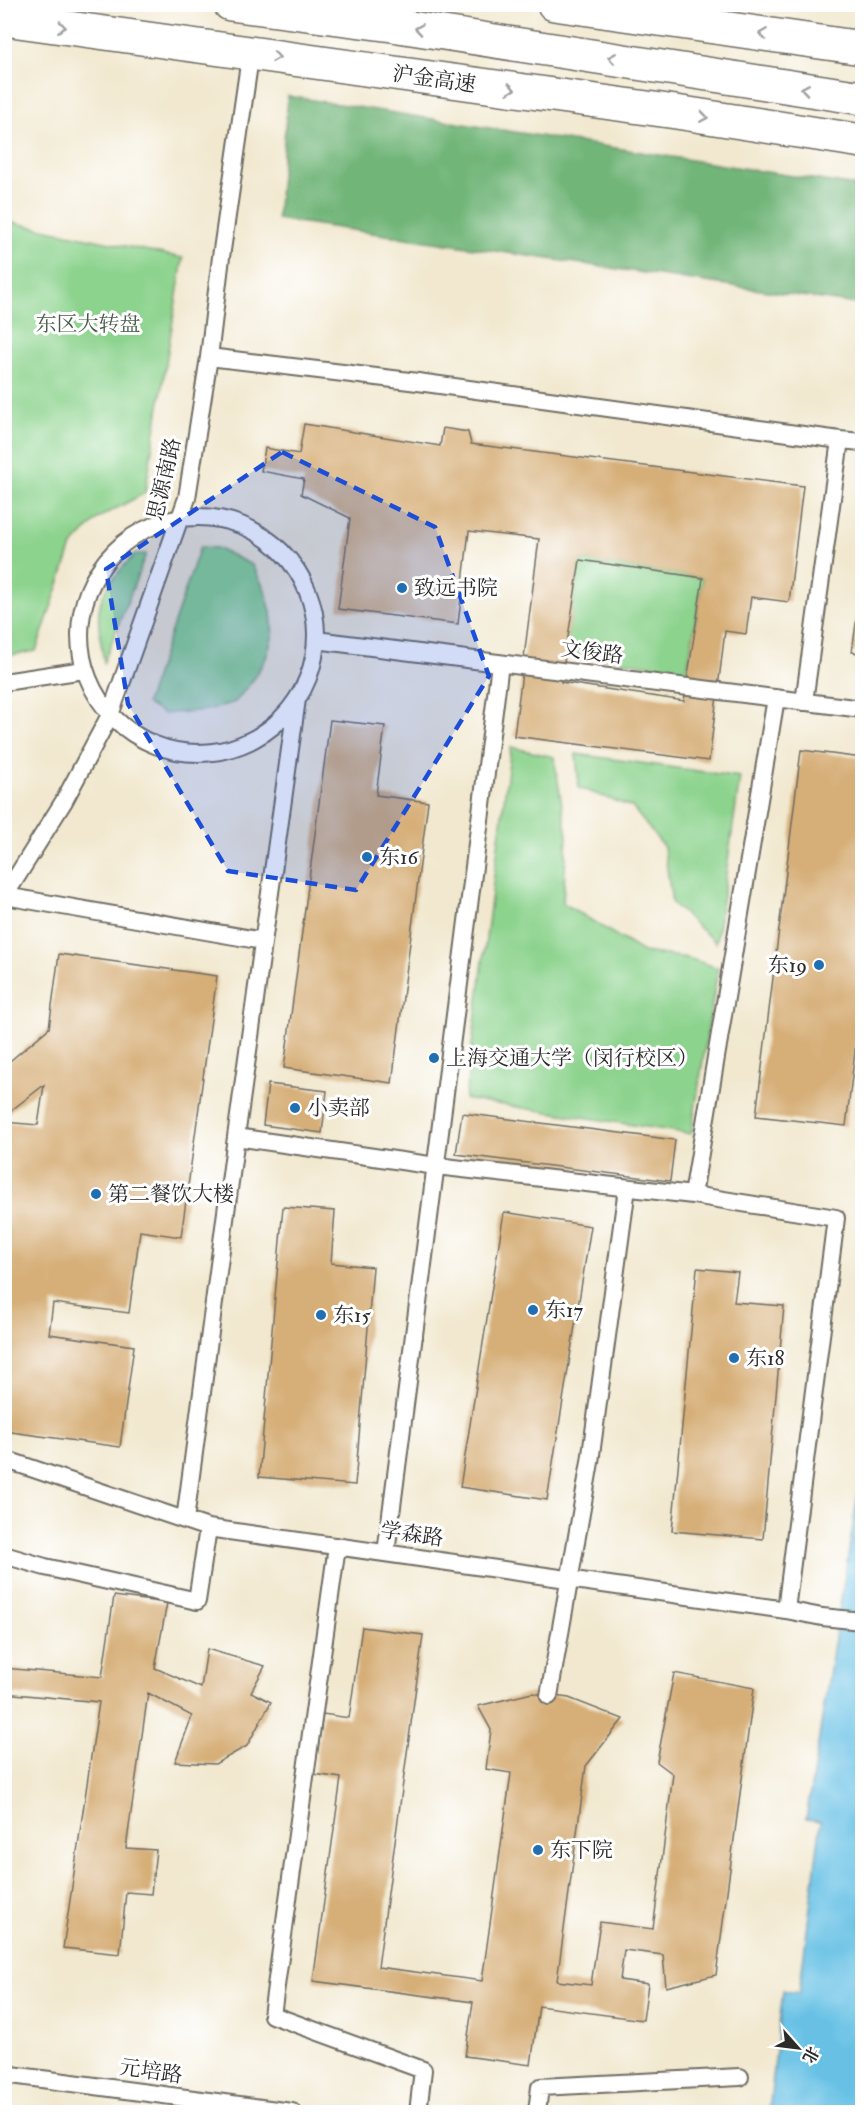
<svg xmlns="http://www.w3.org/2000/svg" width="867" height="2117" viewBox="0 0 867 2117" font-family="'IM FELL Double Pica','Noto Serif SC',serif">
  <rect width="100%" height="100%" fill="#fff"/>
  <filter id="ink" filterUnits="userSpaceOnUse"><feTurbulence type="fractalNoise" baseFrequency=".0167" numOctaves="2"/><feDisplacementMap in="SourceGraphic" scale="12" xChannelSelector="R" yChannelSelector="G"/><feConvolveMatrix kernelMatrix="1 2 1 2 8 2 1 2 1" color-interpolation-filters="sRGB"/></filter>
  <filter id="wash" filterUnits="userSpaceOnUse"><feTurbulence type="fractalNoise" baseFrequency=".008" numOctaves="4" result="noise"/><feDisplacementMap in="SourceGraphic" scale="24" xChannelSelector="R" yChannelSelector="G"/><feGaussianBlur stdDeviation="1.35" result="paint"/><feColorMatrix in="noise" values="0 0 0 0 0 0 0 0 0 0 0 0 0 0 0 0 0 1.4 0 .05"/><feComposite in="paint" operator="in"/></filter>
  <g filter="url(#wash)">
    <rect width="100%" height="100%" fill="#f1e8cf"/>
    <!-- green -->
    <path fill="#8cd38d" stroke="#5c7f5c" stroke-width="1.5" d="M5,221l178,37 -38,235 -47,25 -26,28 -36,105 -31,5z
      M200,547l17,1 35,17 13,25 6,22 2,23 -7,23 -13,22 -18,22 -28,8 -43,4 -18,-10z
      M146,554l-42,108c-9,-57 -11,-63 30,-107z
      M580,560l123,18 -16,93 -122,-19z
      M511,747l43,10 13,79 -4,67 80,49 45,6 30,10 -27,166 -226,-35z
      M576,754l164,23 -24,166 -44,-40 -8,-56 -32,-40 -53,-19z"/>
    <!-- forest -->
    <path fill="#71b578" stroke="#4e7052" stroke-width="1.5" d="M288,96l574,91v118l-585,-86z"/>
    <!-- water -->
    <path fill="#67c1e5" stroke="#497688" stroke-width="1.5" d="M862,1469v643h-93l14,-121 16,2 22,-172 -15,-2z"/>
    <g id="blocks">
      <!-- building -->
      <path fill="#d6ae77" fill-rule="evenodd" d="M304,424l136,22 3,-18 25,4 3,12 332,42 -14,116 -38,-5 -5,37 -21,-3 -16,130 -195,-25 25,-197 -70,-8 -11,93 -120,-15 12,-91 -49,-24 3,-15 -43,-8 4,-23 34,6zM580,560l123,18 -19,123 -123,-19z
        M861,588h1v66l-10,-2z
        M330,720l55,6 -9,69 52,7 -36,281 -108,-15z
        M801,750l61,8v235l-16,133 -90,-10z
        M59,954l158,22 -36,261 -41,-6 -11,82 -76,-10 -4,31 85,12 -14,101 -116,-16v-309l34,3 6,-40 -40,31v-50l45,-38z
        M268,1084l59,7 -5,42 -59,-8z
        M462,1113l213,27 -5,41 -214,-27z
        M283,1207l52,4 -4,52 42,4 -18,218 -96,-8z
        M504,1212l87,14 -44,274 -87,-13z
        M697,1268l41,4 -4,30 50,4 -21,233 -91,-8z
        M114,1596l53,7 -12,65 46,20 6,-39 58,17 -14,26 20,10 -24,44 -32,18 -40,-2 17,-46 -44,-23 -22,155 30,2 -5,44 -25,-2 -6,62 -57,-6 36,-246 -95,-9v-25l98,9z
        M362,1627l61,8 -45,332 104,14 29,-208 -25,-4 5,-39 -13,-24 54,-13 37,5 54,21 -37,47 -29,215 34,4 9,-63 53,7 20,-155 -16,-12 17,-89 80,15 -38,287 -50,12 -3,-32 -39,-5 -4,30 28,4 -5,36 -104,-14 -8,59 -66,-9 8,-54 -160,-21 28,-203 -27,-4 9,-60 26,4z"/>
    </g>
  </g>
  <g filter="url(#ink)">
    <use href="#blocks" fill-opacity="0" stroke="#706d64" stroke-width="1.5"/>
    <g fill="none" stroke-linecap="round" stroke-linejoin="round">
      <!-- lane casing -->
      <g stroke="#706d64" stroke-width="20">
        <path id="lane" d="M209,357l209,25 422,58 -36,262
          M840,440l22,2
          M80 635a118 118 0 1 1 236 0a118 118 0 1 1-236 0Z
          M316,640l546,69
          M4,682l80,-12
          M5,896l258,45
          M4,897l60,-96 46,-86 77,-217 22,-141 12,-100 27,-186
          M236,1137l200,29 257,29 143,23 -50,392
          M693,1195l83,-497
          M4,1459l204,69 578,82 36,7 40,4
          M185,1520l51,-383 61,-438
          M337,1546l-65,469 151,55 -5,42
          M386,1553l114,-889
          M4,1555l41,12 152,34 11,-73
          M549,1696l41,-234 37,-274
          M4,2074l288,38
          M537,2112l3,-25 200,-10"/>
      </g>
      <!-- highway casing -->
      <g stroke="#706d64" stroke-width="36">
        <path id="highway" d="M230,4l162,21 470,73
          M554,4l308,44
          M4,19l672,93 186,29"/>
      </g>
      <!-- lane -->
      <use href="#lane" stroke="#fff" stroke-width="16"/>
      <!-- highway -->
      <use href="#highway" stroke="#fff" stroke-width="33"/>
    </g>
    <!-- one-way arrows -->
    <defs><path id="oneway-chevron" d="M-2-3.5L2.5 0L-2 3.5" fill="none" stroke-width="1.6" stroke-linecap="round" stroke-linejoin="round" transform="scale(1.5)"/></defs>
    <g stroke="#a0a0a0">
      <use href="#oneway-chevron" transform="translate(62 27) rotate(8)"/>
      <use href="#oneway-chevron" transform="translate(419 29) rotate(-171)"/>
      <use href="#oneway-chevron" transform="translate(763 34) rotate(-172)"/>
      <use href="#oneway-chevron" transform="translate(276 57) rotate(8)"/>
      <use href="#oneway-chevron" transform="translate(612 58) rotate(-171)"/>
      <use href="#oneway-chevron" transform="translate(511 89) rotate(8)"/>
      <use href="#oneway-chevron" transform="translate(805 89) rotate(-171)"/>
      <use href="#oneway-chevron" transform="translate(704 117) rotate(9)"/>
    </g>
  </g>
  <!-- marked area -->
  <path fill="#1d4ed8" fill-opacity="0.2" stroke="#1d4ed8" stroke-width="4.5" stroke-dasharray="12 8" stroke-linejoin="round" d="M282,452l153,75 54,149 -133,214 -128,-19 -100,-167 -22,-135z"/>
  <!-- markers -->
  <g fill="#1f6fb2" stroke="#fff" stroke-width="2">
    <circle cx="402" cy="588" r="6"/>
    <circle cx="367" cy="857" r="6"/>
    <circle cx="819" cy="965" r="6"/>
    <circle cx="434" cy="1058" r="6"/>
    <circle cx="295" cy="1108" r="6"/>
    <circle cx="96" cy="1194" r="6"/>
    <circle cx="533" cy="1310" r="6"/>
    <circle cx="321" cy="1315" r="6"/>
    <circle cx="734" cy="1358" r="6"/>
    <circle cx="538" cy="1850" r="6"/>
  </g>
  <g text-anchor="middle" stroke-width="6" stroke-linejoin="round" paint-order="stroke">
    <!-- street labels -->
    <g font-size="21" fill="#2b2b2b" stroke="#fff">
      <text transform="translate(434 79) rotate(8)" y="7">沪金高速</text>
      <text transform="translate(164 479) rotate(-77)" y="7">思源南路</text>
      <text transform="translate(592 652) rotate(7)" y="7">文俊路</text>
      <text transform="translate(412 1534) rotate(8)" y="7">学森路</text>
      <text transform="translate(151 2071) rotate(8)" y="7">元培路</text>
    </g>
    <!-- park labels -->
    <g font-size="21" fill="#485d48" stroke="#fff">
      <text x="88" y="331">东区大转盘</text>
    </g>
    <!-- poi labels -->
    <g font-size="21" fill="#2b2b2b" stroke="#fff" text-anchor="start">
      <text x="414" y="595">致远书院</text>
      <text x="379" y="864">东16</text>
      <text x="807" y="972" text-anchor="end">东19</text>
      <text x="446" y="1065">上海交通大学（闵行校区）</text>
      <text x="307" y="1115">小卖部</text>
      <text x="108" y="1201">第二餐饮大楼</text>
      <text x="545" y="1317">东17</text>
      <text x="333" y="1322">东15</text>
      <text x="746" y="1365">东18</text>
      <text x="550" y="1857">东下院</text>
    </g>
  </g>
  <!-- margin -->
  <rect width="867" height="2117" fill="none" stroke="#fff" stroke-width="24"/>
  <!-- north arrow -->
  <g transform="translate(798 2048) rotate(118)" stroke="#ffffff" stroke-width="4.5" paint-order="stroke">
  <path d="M0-4.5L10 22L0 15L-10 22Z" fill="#2b2b2b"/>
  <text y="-9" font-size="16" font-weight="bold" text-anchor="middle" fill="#2b2b2b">北</text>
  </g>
</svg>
